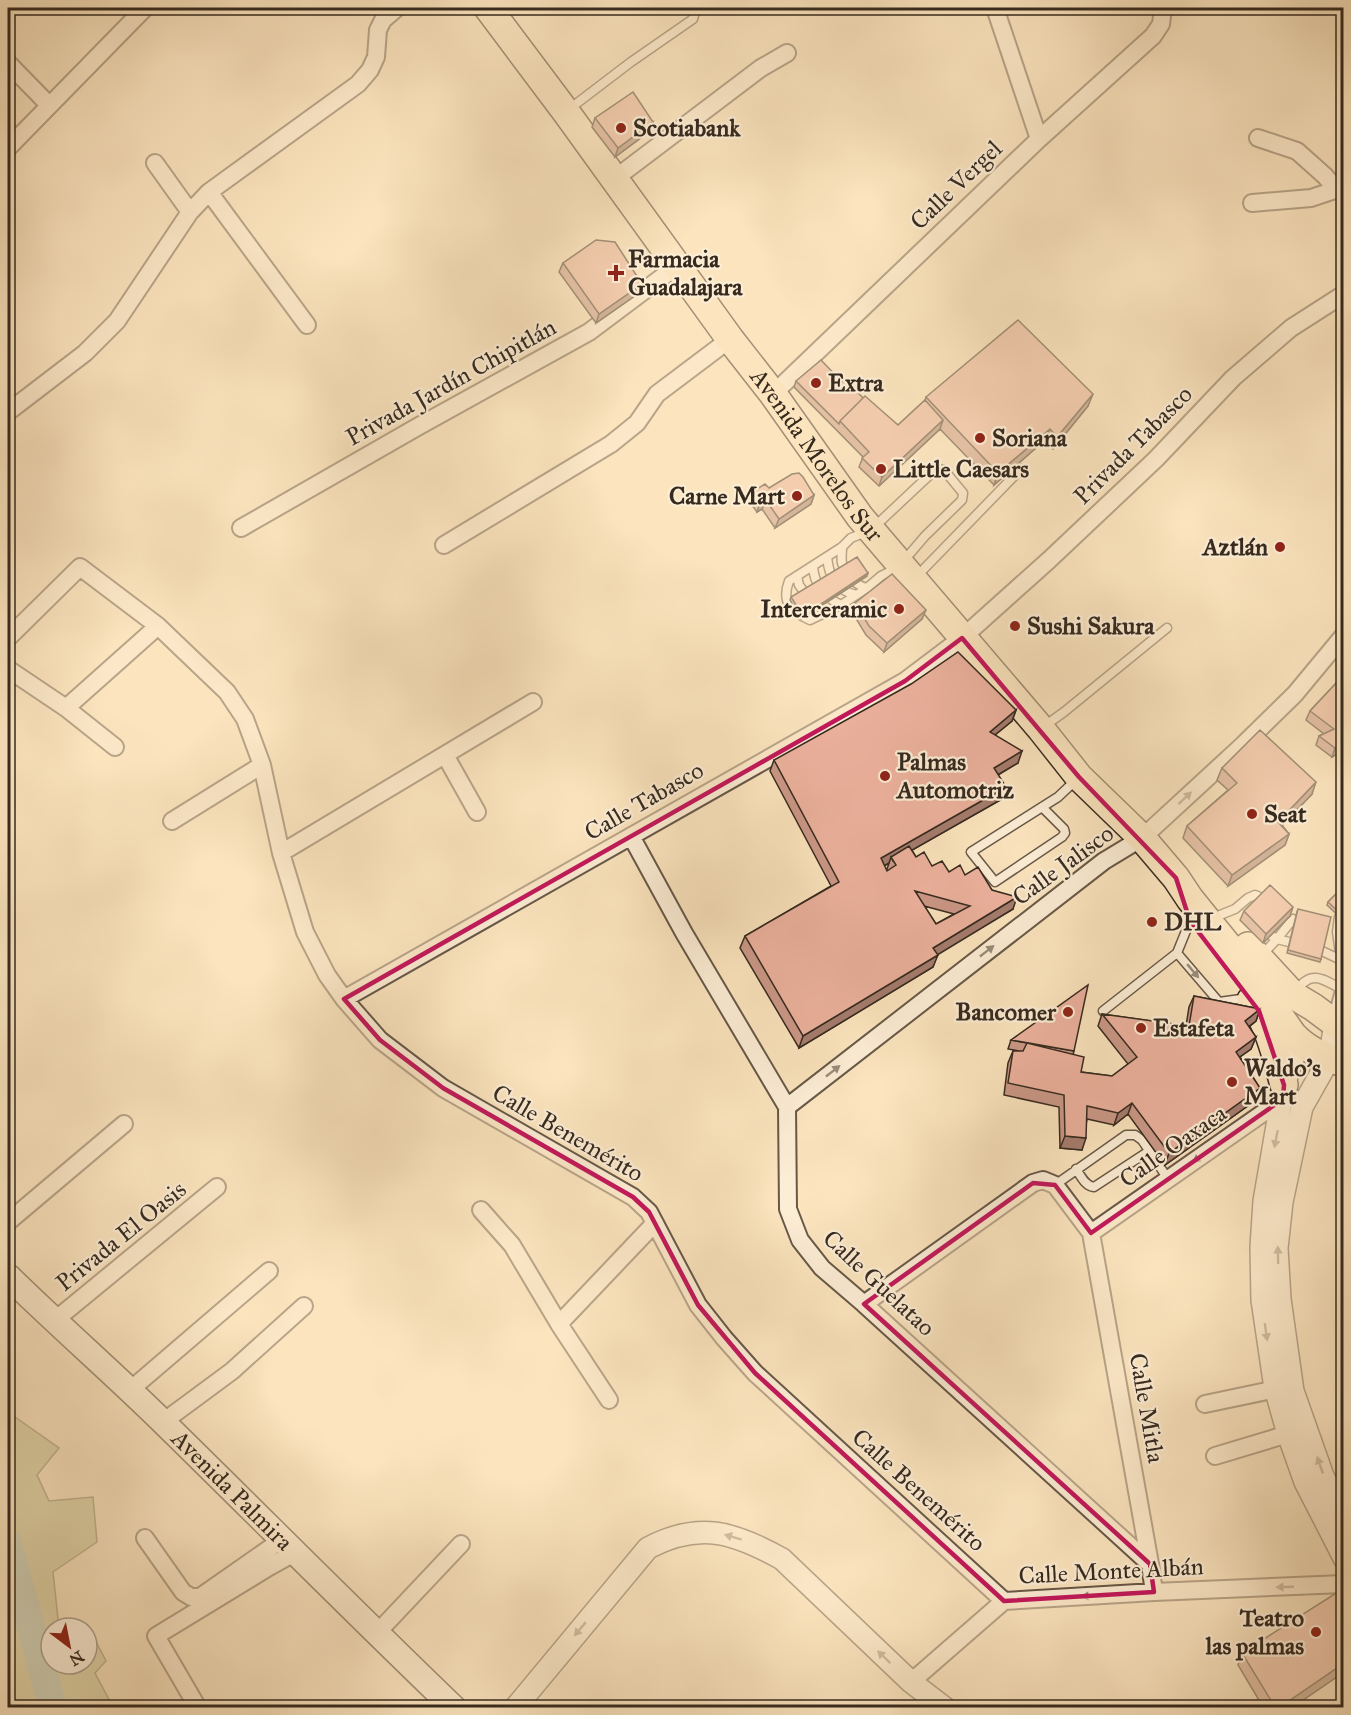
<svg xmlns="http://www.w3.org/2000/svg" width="1351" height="1715" viewBox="0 0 1351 1715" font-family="'IM FELL Great Primer',serif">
  <rect width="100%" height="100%" fill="#fbe4be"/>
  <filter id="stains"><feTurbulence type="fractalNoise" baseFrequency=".00333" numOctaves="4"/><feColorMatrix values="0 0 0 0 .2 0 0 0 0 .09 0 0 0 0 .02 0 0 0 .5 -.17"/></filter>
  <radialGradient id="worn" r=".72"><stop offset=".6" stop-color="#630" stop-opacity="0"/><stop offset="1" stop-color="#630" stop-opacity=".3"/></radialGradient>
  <!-- green -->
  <path fill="#c1c390" stroke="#7c7658" stroke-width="1.5" d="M8,1412l51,36 -22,27 12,26 44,-4 4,45 -44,30 6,56h-8v36h36v-28l5,-2 14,27 -11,12 18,34h-102l-3,-12z"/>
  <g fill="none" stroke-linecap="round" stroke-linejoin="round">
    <!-- river -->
    <path stroke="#9fbeb3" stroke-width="28" d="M8,1544l45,164"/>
    <!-- service casing -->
    <g stroke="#675847" stroke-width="11">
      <path id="service" d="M568,110l63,-48 62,-43 3,-11
        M936,469l8,1 19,23 -1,7 -37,36 -24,28 -10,7 -10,5 -14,12 -26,17 -31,15c-19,-8 -29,-18 -21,-39l53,-34 9,-9 20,-8z
        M842,547c0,5 -1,12 0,16 4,11 14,23 25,25
        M827,557c2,20 9,33 29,38
        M813,566c1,18 11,31 28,39
        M797,576l2,9 10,14
        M916,577l105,-108
        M1043,727l21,-15 103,-84
        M1042,807l22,22 1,4 -3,4 -67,45 -24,-30 87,-55 19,-18
        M1220,915l15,-6 13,-11 7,-3 7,3
        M1339,917l-2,15 4,28
        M1190,921l-13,32 42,49 29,-4
        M1270,935l7,4 16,-20 2,1
        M1322,951l19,9
        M1343,955l-2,5 2,31
        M1261,956l16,-17 12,3
        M1295,993c15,-25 29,-14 49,-2
        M1103,1011l74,-58
        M1076,1169c5,7 9,17 18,18l55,-36
        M1055,1185l71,-50h9l7,5 26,39"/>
    </g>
    <!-- minor casing -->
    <g stroke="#675847" stroke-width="20">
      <path id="minor" d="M995,8l44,131
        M8,63l41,42
        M1258,138l39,13 28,25 12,14
        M8,148l137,-140
        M155,163l35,49
        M613,180l148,-112 26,-15
        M209,192l98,133
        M1252,203l59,-5 33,-11
        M773,394l266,-255 114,-103 8,-12 2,-16
        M8,412l77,-59 32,-32 73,-109 19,-20 149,-108 12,-14 6,-13 2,-27 5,-10 14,-12
        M241,528l178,-102 170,-94 88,-66
        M444,545l167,-101 26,-21 20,-29 73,-55
        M8,638l72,-71 78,59 69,66 18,27 17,46 19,88 24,79 22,43 17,24 36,41 63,48 190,109 16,15 49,93 26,33 31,35 249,228
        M8,669l58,39 49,39
        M66,708l92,-82
        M445,755l32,57
        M172,821l90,-56
        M631,836l53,97 103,174 1,102 12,31 22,28 42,36 286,260
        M281,853l252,-151
        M344,999l561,-318 57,-43 87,-78 107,-101 77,-81 58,-50 53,-34
        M1335,1024l9,-33
        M787,1107l317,-246 38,-23 101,-93 52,-51 49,-59
        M481,1210l31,35 47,79 50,76
        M8,1222l116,-98
        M1091,1233l192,-134
        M864,1304l169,-121 10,-3 12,5 36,48 59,331 4,28
        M54,1321l163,-134
        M559,1324l96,-101
        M129,1391l140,-120
        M1205,1404l81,-17
        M163,1422l69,-51 72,-65
        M1215,1456l73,-22
        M145,1538l38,54 8,5h9l83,-58
        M377,1633l84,-89
        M911,1682l93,-81 150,-9 190,-8
        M198,1708l-42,-72 113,-69 27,-15"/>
    </g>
    <!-- tertiary casing -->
    <g stroke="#675847" stroke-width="24">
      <path id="tertiary" d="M1335,1024l-6,35 -27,48 -20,95 -5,46 3,51 13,92 30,85 21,42
        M1299,1041l-15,44 -20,116 -3,46 1,53 13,88 13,46 17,48 39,76
        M515,1708l133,-160c51,-27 86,-16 134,11l129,123 34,26"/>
    </g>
    <!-- secondary casing -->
    <g stroke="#362a1f" stroke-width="27">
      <g id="secondary">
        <path id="s1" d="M8,1276c51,50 105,97 156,147 97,95 192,191 290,285"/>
      </g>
    </g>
    <!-- primary casing -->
    <g stroke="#362a1f" stroke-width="30">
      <g id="primary">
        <path id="s2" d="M488,8l78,104 164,227 43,55 87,123 181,212 38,48 63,61 34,40 14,21 52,64 51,72c14,15 32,23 51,28"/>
        <path d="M1248,946l45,49 20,12 31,23"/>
        <path d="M1251,1000c18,25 25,56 33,85"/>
      </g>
    </g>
    <!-- service -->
    <use href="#service" stroke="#fcedd5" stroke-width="8"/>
    <!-- minor -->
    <use href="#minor" stroke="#fcedd5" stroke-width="16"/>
    <!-- tertiary -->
    <use href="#tertiary" stroke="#fcedd5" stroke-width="21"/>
    <!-- secondary -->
    <use href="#secondary" stroke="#fcedd5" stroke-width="24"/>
    <!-- primary -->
    <use href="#primary" stroke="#fbe4be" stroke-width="27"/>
  </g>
  <!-- wall -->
  <path fill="#cb9887" stroke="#362a1f" stroke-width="1.5" fill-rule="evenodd" d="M595,118l55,13 -35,26 -23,-30z
    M563,263l76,30 -43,30 -37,-51z
    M796,381l46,1 56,43 27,-25 1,-3 162,9 -35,43 -8,-9 -51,45 -54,-56 -61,57 -20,-19 4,-10 -69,-70z
    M769,488l45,7 -3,9 -36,24 -13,-19 -5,3 -8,-11 3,-9z
    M867,576l-66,43 -11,-19 1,-3z
    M855,603l67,16 -38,33 -18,-17 -14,-23z
    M1340,679l-1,56 5,4v8l-1,3 -11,7 -16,-12 3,-9 5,-2 -18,-14 4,-9z
    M1016,710l-4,11 -17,14 23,28 -20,12 4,24 -90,51 4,7 16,9 17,6 16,3 27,15 21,19 -76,45 -4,13 -134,81 -59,-100 5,-12 86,-50 -61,-115 4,-11zM889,863l-2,6v2l-3,-5zM924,906l30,8 -18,10z
    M1222,768l90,26 -30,31 7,9 -4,11 -57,41 -45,-48 4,-12 41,-36 -11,-10z
    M1344,816v10l-3,-3z
    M1344,886v35l-17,-16 1,-3z
    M1244,911l46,5 -27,27 -23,-23z
    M1297,912l24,47 -1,3 -33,-9z
    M1194,996l66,13 -4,12 -7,6 7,10 -5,12 -11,8 20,31 -4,12 -91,65 -37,-51 -14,11 -27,-6 -5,31 -22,-2 -1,-41 -55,-12 4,-32 5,-12h6l-11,-2 3,-9 63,11 -1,4 8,17 31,4 16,-12 -30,-38 4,-12 84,12 3,-19z
    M1242,1653l51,54h-30l-25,-42z"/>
  <!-- shaded-wall -->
  <path fill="#a57c6e" stroke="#362a1f" stroke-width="1.5" d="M653,122l-3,9 -35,26 3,-9z
    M642,284l-3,9 -43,30 3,-9z
    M1093,394l-5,12 -35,43 4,-12z
    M943,420l-3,9 -61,57 3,-9z
    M1050,429l-5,11 -51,45 4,-12z
    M814,495l-3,9 -36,24 4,-9z
    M766,500l-4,9 -5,3 3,-9z
    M868,573l-1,3 -66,43 2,-3z
    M926,610l-4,9 -38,33 3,-9z
    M1016,710l-4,11 -27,22 5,-11z
    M1344,724v5l-10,12 3,-9z
    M1344,742l-1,8 -11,7 3,-9z
    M1022,751l-4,12 -29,17 5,-12z
    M1316,782l-4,12 -38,40 4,-12z
    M1006,787l-4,12 -109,62 -2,-4 -2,6 -12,7 4,-12z
    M1289,834l-4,11 -57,41 4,-11z
    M1017,897l-4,12 -84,51 4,-12z
    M1293,907l-3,9 -27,27 3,-9z
    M938,955l-5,12 -134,81 4,-12z
    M1260,1009l-4,12 -16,12 5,-12z
    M1256,1037l-5,12 -20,14 5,-11z
    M1260,1088l-4,12 -91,65 4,-12z
    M1132,1103l-4,11 -14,11 4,-12z
    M1065,1136l21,2 -4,12 -22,-2z
    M1344,1663v9l-51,35h-13z"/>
  <!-- building -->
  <path fill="#ecb19d" stroke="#362a1f" stroke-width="1.5" fill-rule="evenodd" d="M633,92l20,30 -35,26 -23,-30z
    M596,240l19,2 27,42 -43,30 -36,-51z
    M1018,320l75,74 -36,43 -7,-8 -52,44 -72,-76z
    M821,360l21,22 3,-3 18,19 -23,23 -1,3 -43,-43z
    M865,396l33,29 27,-25 18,20 -61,57 -20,-19 7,-6 -29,-31z
    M799,473l4,4 11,18 -35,24 -13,-19 -6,3 -8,-11 13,-8 4,4 23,-14z
    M857,557l11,16 -65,43 -12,-19z
    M892,574l34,36 -39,33 -18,-17 -14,-23z
    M958,652l58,58 -26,22 32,19 -28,17 12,19 -125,71 6,13 9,-6 -5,-8 18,-11 7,11 8,-5 8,14 10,-5 7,11 11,-7 5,10 13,-8 14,23 25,7 -84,51 5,7 -135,81 -58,-100 94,-54 -65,-122 137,-76zM915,891l55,15 -34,18z
    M1340,679l4,3v42l-7,8 7,7v3l-9,6 -16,-12 15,-7 -24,-18z
    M1260,730l56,52 -38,40 11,12 -57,41 -45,-49 50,-43 -15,-15z
    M1270,885l23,22 -27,27 -22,-23z
    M1344,886v31l-16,-15z
    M1298,909l33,8 -10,42 -33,-9z
    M1088,985l-14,66 -63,-11z
    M1194,996l66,13 -15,12 11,16 -20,15 24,36 -91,65 -37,-50 -14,10 -31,-7 -1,32 -21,-2 -1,-41 -56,-12 5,-32h10l4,-8 57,14 -3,15 31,4 25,-19 -35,-43 87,12z
    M1344,1588v75l-64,44h-5l-33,-54z"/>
  <!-- one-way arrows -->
  <defs><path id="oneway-solid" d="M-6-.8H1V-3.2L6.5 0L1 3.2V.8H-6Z" transform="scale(1.5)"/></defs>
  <g fill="#998c7a">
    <use href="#oneway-solid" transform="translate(1185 798) rotate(-43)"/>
    <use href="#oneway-solid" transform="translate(987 951) rotate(-38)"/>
    <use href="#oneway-solid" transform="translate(1193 971) rotate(50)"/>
    <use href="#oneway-solid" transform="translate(833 1071) rotate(-38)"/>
    <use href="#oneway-solid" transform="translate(1276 1139) rotate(101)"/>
    <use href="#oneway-solid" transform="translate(1200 1157) rotate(145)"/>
    <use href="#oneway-solid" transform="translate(1278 1255) rotate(-91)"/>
    <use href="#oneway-solid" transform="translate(1266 1332) rotate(82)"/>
    <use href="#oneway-solid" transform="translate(1320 1465) rotate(-109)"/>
    <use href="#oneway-solid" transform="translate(733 1537) rotate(-163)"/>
    <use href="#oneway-solid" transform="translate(1285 1587) rotate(178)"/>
    <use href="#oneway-solid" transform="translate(1090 1596) rotate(177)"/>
    <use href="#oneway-solid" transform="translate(580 1629) rotate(130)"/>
    <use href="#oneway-solid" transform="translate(884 1657) rotate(-136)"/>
  </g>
  <!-- marked area -->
  <path d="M0 0H1351V1715H0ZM962,638l117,139 97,101 14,43 69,90 25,74 -1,14 -192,134 -36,-48 -22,-2 -169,121 286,260 4,28 -150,9 -249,-228 -57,-68 -49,-93 -16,-15 -190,-109 -63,-48 -36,-41 561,-318z" fill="#fbe4be" fill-opacity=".55" fill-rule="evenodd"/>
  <path fill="none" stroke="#c2185b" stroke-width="4.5" stroke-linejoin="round" d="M962,638l117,139 97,101 14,43 69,90 25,74 -1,14 -192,134 -36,-48 -22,-2 -169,121 286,260 4,28 -150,9 -249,-228 -57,-68 -49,-93 -16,-15 -190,-109 -63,-48 -36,-41 561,-318z"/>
  <!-- markers -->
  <g fill="#8f2418" stroke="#fcedd5" stroke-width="2">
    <circle cx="621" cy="128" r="6"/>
    <path d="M613 264h6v6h6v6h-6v6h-6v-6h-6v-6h6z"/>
    <circle cx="816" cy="383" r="6"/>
    <circle cx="980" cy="438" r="6"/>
    <circle cx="881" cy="469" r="6"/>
    <circle cx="797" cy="496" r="6"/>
    <circle cx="1280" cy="547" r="6"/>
    <circle cx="899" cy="609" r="6"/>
    <circle cx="1015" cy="626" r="6"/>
    <circle cx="885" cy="776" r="6"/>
    <circle cx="1252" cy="814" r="6"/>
    <circle cx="1152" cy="922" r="6"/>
    <circle cx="1068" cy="1012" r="6"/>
    <circle cx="1141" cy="1028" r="6"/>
    <circle cx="1232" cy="1082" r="6"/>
    <circle cx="1316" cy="1632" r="6"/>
  </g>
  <g text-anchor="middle" stroke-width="4.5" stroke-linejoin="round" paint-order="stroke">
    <!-- poi labels -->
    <g font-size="24" font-weight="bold" fill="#362a1f" stroke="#fcedd5" text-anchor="start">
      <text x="633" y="136">Scotiabank</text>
      <text x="628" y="267">Farmacia<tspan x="628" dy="28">Guadalajara</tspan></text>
      <text x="828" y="391">Extra</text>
      <text x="992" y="446">Soriana</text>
      <text x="893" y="477">Little Caesars</text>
      <text x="785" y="504" text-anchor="end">Carne Mart</text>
      <text x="1268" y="555" text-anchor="end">Aztlán</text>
      <text x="887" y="617" text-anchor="end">Interceramic</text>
      <text x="1027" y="634">Sushi Sakura</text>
      <text x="897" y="770">Palmas<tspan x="897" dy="28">Automotriz</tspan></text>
      <text x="1264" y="822">Seat</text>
      <text x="1164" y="930">DHL</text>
      <text x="1056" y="1020" text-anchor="end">Bancomer</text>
      <text x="1153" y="1036">Estafeta</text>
      <text x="1244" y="1076">Waldo's<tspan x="1244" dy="28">Mart</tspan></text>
      <text x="1304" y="1626" text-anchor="end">Teatro<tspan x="1304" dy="28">las palmas</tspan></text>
    </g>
    <!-- street labels -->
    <g font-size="24" fill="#362a1f" stroke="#fcedd5">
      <text transform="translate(956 185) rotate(-44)" y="8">Calle Vergel</text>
      <text transform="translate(451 382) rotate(-29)" y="8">Privada Jardín Chipitlán</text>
      <text transform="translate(1133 445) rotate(-45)" y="8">Privada Tabasco</text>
      <text dy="8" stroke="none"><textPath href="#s2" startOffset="555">Avenida Morelos Sur</textPath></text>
      <text transform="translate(644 801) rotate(-30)" y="8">Calle Tabasco</text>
      <text transform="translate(1063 865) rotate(-36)" y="8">Calle Jalisco</text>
      <text transform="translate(568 1133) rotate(30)" y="8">Calle Benemérito</text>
      <text transform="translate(1173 1146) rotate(-35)" y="8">Calle Oaxaca</text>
      <text transform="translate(121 1236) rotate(-39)" y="8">Privada El Oasis</text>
      <text transform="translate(879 1283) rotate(43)" y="8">Calle Guelatao</text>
      <text transform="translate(1147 1408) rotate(80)" y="8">Calle Mitla</text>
      <text dy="8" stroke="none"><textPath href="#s1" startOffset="310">Avenida Palmira</textPath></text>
      <text transform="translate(919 1490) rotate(42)" y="8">Calle Benemérito</text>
      <text transform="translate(1111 1571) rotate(-3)" y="8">Calle Monte Albán</text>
    </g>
  </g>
  <!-- margin -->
  <rect width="1351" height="1715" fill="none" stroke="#fbe4be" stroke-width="30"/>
  <rect x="9" y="9" width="1333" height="1697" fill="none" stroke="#362a1f" stroke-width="3"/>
  <rect x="15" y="15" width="1321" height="1685" fill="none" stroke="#362a1f" stroke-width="1.5"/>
  <!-- north arrow -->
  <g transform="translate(69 1646) rotate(148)"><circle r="28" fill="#fcedd5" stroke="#ad9f8c" stroke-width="1.5"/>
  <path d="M0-4.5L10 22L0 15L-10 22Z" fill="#8f2418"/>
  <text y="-9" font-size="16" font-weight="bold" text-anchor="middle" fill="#362a1f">N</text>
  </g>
  <rect width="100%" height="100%" filter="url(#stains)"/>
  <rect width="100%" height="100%" fill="url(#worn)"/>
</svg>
